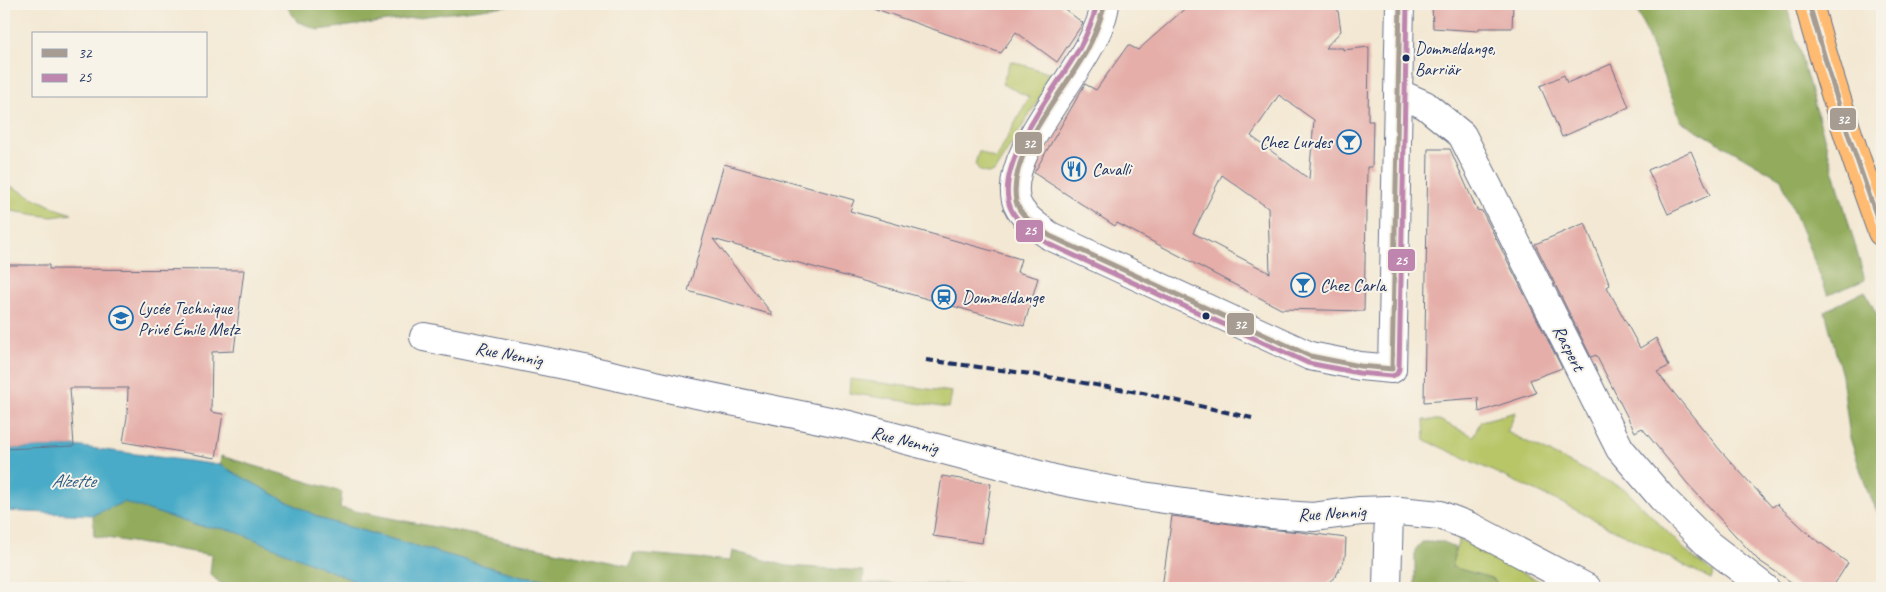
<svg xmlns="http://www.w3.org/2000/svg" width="1886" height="592" viewBox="0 0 1886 592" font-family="Caveat,sans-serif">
  <rect width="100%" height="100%" fill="#f7f3e8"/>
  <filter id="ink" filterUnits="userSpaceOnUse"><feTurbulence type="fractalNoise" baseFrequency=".02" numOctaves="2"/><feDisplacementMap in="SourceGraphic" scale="10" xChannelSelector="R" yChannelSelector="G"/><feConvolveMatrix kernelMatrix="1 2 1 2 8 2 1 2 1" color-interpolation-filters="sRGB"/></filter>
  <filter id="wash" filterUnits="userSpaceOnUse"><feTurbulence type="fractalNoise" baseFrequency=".0096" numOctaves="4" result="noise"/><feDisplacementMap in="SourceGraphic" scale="20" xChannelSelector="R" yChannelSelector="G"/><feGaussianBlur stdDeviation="1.12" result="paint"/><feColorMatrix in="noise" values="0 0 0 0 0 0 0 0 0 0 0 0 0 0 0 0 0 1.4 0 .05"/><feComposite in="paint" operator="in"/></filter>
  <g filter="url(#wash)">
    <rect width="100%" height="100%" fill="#f3e8d3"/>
    <!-- green -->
    <path fill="#b8c668" stroke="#6a7a63" d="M1011,61l43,14 -60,97 -7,1 -7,-2 -5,-7 4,-13 17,8 33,-62 -27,-13z
      M4,183l51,25 17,6 -20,3 -48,-7z
      M850,379l102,13 -3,16 -100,-15z
      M1516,412l-9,20 119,58 68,69 20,13 -3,7 -147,-75 -139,-64 -1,-20h15l34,16 8,-15z
      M1459,539l93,49h-50l-11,-10 -40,-11z"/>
    <!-- forest -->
    <path fill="#92ab5c" stroke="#566d5d" d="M285,4h20l4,3 27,-3h184l-202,26 -21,-9z
      M1635,4h151l79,276 -37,15 -47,-116 -100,-58z
      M1865,291l17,34v196l-15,-31 -17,-52 -8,-62 -17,-65z
      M221,456l121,36 -2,16 290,58 4,-13 96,8 2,-10 55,15 77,5 -1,12 155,3v2h-395l-102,-12 -196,-56 -41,-20 -64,-35z
      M124,501l71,24 37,4 139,59h-123l-27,-4 -11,-10 2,-19 -118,-19 -1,-21z
      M1422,542h22l11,6 -3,19 39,11 11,10h-87v-38z"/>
    <!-- water -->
    <path fill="#48abc7" stroke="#326d92" d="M74,446l146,19 64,35 41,20 196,56 102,12h-252l-139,-58 -37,-5 -71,-23 -31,13 -89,-4v-62z"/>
    <g id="blocks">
      <!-- building -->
      <path fill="#e5aea9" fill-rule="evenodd" d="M874,4h184l25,19 -26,39 -41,-30 -15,21 -128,-45z
        M1190,4h147l4,27 -16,17h18v2l26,-3 -1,74h5l-1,46h-5l-3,144 -83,-2 -164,-86 -2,3 -81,-53 51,-89 11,6 32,-45 10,5zM1279,95l35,25 -5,59 -58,-43zM1222,175l46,33 2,65 -77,-40z
        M1432,4h81l-1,24h-33l-1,3 -45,-3z
        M1611,64l18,43 -67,30 -22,-51 24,-11 3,8z
        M1428,149h22l27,61 5,1 80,157 -32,12 6,13 -57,19 -1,-14 -54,4z
        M1691,151l19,44 -42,19 -20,-44z
        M724,164l130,36 -4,11 171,48 -4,13 21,6 -14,48 -311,-87 60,76 -85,-24z
        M1585,223l25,62 -3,2 33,61 16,-10 13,28 -12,6 63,78 52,57 5,-3 34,32 37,27 -16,25h-32l-42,-28 -71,-77 -45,-55 -7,4 -39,-77 -5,2 -56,-113z
        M4,265h45v4l195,1 -10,81 -22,1 -1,60 12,2 -7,44 -93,-16 4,-25 1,-29h-58l4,58 -70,3z
        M942,476l49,8 -9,59 -49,-7z
        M1172,516l95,13 33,3 46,6 -1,20 -9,18 -14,12h-160z"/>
    </g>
  </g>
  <g filter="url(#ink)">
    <use href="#blocks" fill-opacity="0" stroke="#677087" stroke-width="1"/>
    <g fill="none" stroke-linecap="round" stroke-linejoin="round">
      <!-- minor casing -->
      <g stroke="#677087" stroke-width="30">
        <path id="minor" d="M1105,4c-7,59 -102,141 -89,196 3,15 23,28 34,36l260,120 50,10 32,3 8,-365
          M1398,93l27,12 37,30 158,314 42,49 46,46 57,44
          M424,337l160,32 93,21 172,35 213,56 74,14 133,19 44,3 47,-6 29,-1 51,5 31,12 116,61
          M1387,588l2,-78"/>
      </g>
      <!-- major casing -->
      <g stroke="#677087" stroke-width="30">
        <path id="major" d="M1809,4c20,77 46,153 73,228"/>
      </g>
      <!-- minor -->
      <use href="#minor" stroke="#fff" stroke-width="28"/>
      <!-- major -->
      <use href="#major" stroke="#ffbb71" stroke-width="28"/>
      <!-- rail -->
      <path stroke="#1b2f5e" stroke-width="4" stroke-dasharray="8 4" stroke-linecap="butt" d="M926,360l105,14 112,19 109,25"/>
      <!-- bus-1 casing -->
      <g stroke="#f7f3e8" stroke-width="9">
        <path id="bus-1" d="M1105,4c-5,17 -10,31 -18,46 -22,41 -80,103 -71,151 3,15 22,26 34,35l260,120 50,10 32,3
          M1809,4l34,115 39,113
          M1392,369l8,-365"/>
      </g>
      <!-- bus-2 casing -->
      <g stroke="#f7f3e8" stroke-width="9">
        <path id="bus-2" d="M1097,4c-4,16 -10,31 -18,45 -21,37 -88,117 -68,160 7,15 23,25 36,34l261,120 51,10 33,3 5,-2 2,-5 8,-365"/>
      </g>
      <!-- bus-1 -->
      <use href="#bus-1" stroke="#a69c91" stroke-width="5"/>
      <!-- bus-2 -->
      <use href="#bus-2" stroke="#be86ae" stroke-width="5"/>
    </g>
  </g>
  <!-- icons -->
  <defs>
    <g id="bar-ring" transform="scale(1.25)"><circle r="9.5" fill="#f7f3e8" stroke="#1f6fb2" stroke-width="1.5"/><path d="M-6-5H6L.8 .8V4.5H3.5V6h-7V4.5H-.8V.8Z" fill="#1f6fb2"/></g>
    <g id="restaurant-ring" transform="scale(1.25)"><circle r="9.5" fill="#f7f3e8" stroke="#1f6fb2" stroke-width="1.5"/><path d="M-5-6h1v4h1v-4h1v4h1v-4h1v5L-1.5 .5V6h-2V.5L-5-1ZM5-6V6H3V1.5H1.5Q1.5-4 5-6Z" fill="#1f6fb2"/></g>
    <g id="station-ring" transform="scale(1.25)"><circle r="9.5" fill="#f7f3e8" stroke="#1f6fb2" stroke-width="1.5"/><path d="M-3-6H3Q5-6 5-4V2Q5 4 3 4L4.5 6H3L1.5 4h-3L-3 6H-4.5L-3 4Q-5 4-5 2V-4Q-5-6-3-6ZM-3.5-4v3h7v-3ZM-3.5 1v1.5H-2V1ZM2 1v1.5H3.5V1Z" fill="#1f6fb2"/></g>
    <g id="school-ring" transform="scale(1.25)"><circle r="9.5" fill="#f7f3e8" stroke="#1f6fb2" stroke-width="1.5"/><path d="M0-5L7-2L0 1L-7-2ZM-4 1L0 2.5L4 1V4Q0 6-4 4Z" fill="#1f6fb2"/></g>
  </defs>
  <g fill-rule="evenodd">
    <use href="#bar-ring" x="1349" y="142"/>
    <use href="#restaurant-ring" x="1074" y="169"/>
    <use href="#bar-ring" x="1303" y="285"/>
    <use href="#station-ring" x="944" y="297"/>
    <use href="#school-ring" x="121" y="318"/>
  </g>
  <!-- markers -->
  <g fill="#1b2f5e" stroke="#f7f3e8" stroke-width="2">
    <circle cx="1406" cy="58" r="4.5"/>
    <circle cx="1206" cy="316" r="4.5"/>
  </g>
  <g text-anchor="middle" stroke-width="4" stroke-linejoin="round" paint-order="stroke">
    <!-- bus labels -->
    <g font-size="17" fill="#1b2f5e" stroke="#f7f3e8" text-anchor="start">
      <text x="1415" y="54">Dommeldange,<tspan x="1415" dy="21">Barriär</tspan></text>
    </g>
    <!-- poi labels -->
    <g font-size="18" fill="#1b2f5e" stroke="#f7f3e8" text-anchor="start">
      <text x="1332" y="148" text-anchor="end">Chez Lurdes</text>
      <text x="1092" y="175">Cavalli</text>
      <text x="1320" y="291">Chez Carla</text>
      <text x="962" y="303">Dommeldange</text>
      <text x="138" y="314">Lycée Technique<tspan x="138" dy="21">Privé Émile Metz</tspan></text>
    </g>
    <!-- street labels -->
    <g font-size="18" fill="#1b2f5e" stroke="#f7f3e8">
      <text transform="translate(1569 348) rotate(63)" y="6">Raspert</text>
      <text transform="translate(509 354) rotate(11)" y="6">Rue Nennig</text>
      <text transform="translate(905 440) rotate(14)" y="6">Rue Nennig</text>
      <text transform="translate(1332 513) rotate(-3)" y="6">Rue Nennig</text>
    </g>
    <!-- water labels -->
    <g font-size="19" font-style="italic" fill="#2b5a83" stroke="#f7f3e8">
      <text x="73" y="487">Alzette</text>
    </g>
  </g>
  <g stroke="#f7f3e8" stroke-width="2">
    <rect x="1829" y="107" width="28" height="24" rx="5" fill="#a69c91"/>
    <rect x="1014" y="131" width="29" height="24" rx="5" fill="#a69c91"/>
    <rect x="1015" y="219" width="29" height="24" rx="5" fill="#be86ae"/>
    <rect x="1387" y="248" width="29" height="24" rx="5" fill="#be86ae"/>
    <rect x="1226" y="312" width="29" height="24" rx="5" fill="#a69c91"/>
  </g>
  <g font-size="14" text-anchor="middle" font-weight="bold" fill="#fff">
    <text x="1843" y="124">32</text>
    <text x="1029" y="148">32</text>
    <text x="1030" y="235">25</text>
    <text x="1401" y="265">25</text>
    <text x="1240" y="329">32</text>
  </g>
  <!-- margin -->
  <rect width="1886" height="592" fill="none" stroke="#f7f3e8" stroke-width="20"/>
  <!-- legend -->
  <rect x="32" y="32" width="175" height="65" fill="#f7f3e8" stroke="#9fa5b1"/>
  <rect x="42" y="49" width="25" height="8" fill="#a69c91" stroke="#9fa5b1"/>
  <text x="78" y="58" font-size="15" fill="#1b2f5e">32</text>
  <rect x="42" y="74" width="25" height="8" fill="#be86ae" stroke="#9fa5b1"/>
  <text x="78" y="82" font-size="15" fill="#1b2f5e">25</text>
</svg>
